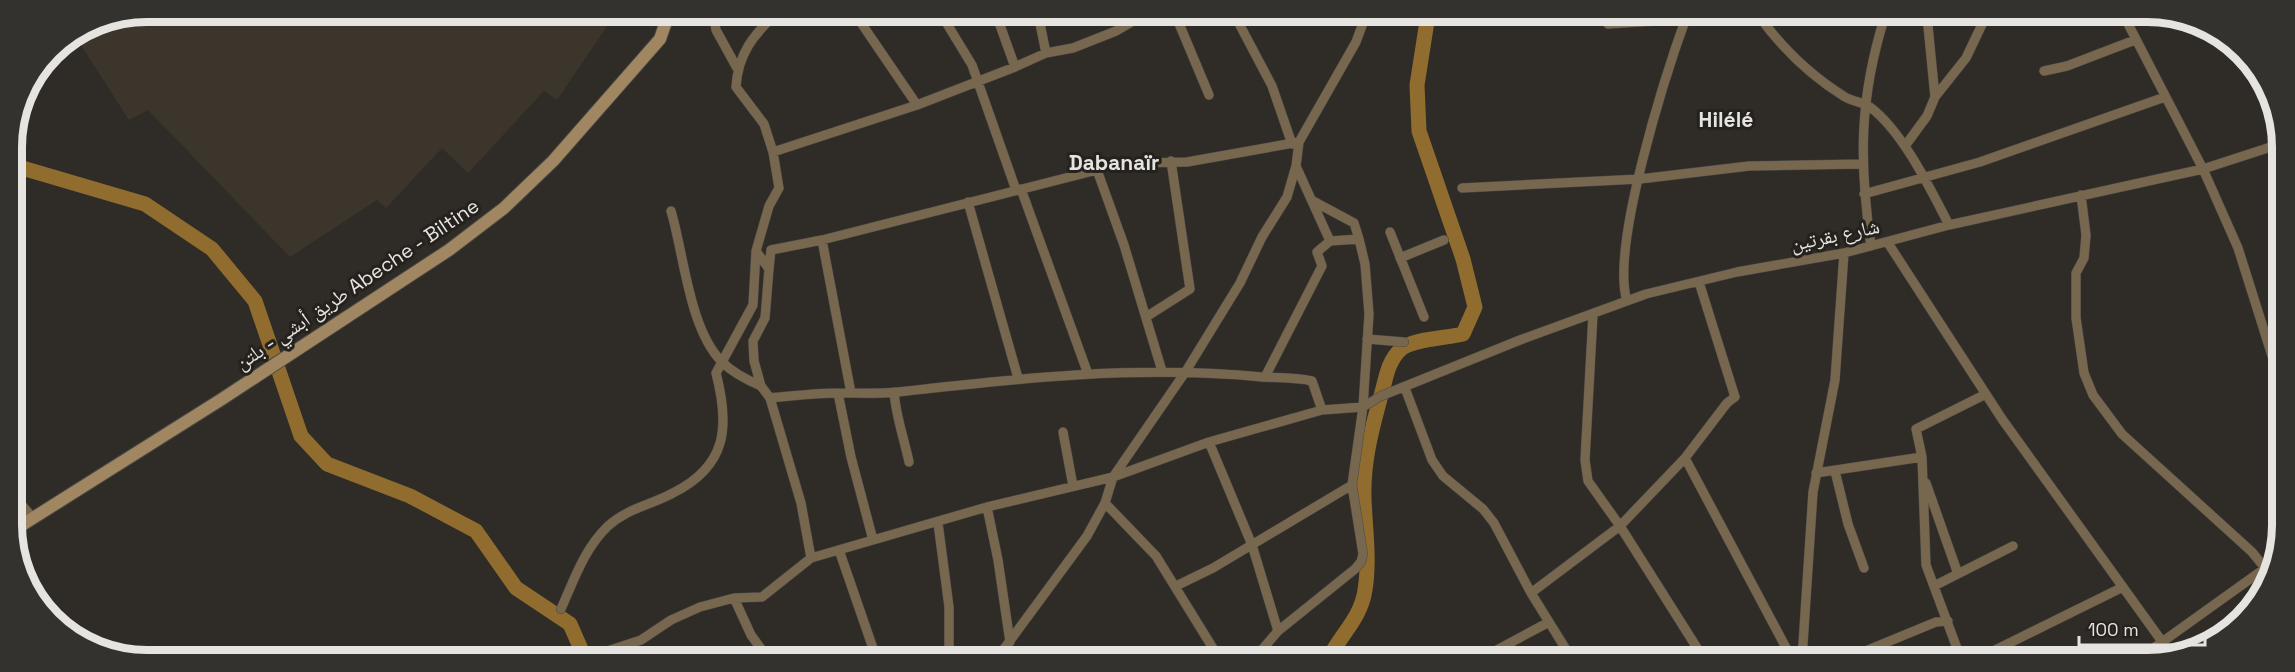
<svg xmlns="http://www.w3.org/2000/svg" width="2295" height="672" viewBox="0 0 2295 672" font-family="'Space Grotesk','Noto Naskh Arabic',sans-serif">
  <rect width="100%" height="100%" fill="#2f2c27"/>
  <!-- built -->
  <path fill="#3b352b" d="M148,12l468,1 -59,87 -13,-9 -76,82 -26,-25 -56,60 -9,-8 -87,57 -142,-147 -19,10 -54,-84 21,-14z"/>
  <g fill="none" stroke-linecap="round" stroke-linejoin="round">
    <!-- river -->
    <path stroke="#906c2f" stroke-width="15" d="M12,165l133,39 67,45 43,52 46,135 26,28 83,32 66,35 40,57 54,36 14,32
      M1329,658c12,-24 32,-40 36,-68 5,-31 0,-61 -1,-92 -1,-35 7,-66 16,-99 6,-18 6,-36 21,-50 11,-10 46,-11 62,-15l12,-27 -12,-48 -44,-128 -2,-46 11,-70"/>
    <!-- minor casing -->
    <g stroke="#4c4945" stroke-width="10">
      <path id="minor" d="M713,13l3,17 21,38
        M855,14l62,91
        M941,14l31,51 44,125
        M996,14l19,53
        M1038,14l8,39
        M1175,14l34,81
        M1234,14l38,72 20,58
        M1759,16c23,32 52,60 86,81 8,5 19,5 25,10 33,25 60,81 79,118
        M1927,16l8,81
        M2124,16l79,153 35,79 41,130
        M1608,24l77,-5
        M2044,71l23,-5 68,-26
        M1905,146l22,-30 8,-19 31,-39 20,-42
        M773,152l144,-47 98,-38 31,-14 27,-5 43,-17 29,-17
        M1097,170l27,75 38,126
        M1462,188l178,-9 109,-13 112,-2
        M1021,189l67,185
        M1864,194l116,-32 185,-65
        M2081,195l5,40 -2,23 -8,15v45l8,55 9,22 29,39 130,118 17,21
        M1313,201l41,22 5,16
        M968,202l50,176
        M671,211c13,43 18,118 51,151 11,11 25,18 39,24
        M1390,232l34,85
        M822,240l29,153
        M1888,243l114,176 169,235
        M1871,246c-12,-84 -12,-148 14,-230
        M756,251l13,18 2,-19 51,-10 275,-70 17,-7 73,-1 112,-20 57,-100 10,-27
        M1400,258l44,-18
        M769,269l-4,49 -12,23 1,20 7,25 9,12
        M1627,301c-17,-54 39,-228 60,-286
        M1593,314l-8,146 3,21 32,45 84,133
        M1146,317l44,-28 -19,-128
        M1367,339l37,3
        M1265,377l57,-111 -5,-14 13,-11 -34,-75
        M1405,388l27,72 11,16 40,33 11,14 37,70 41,66
        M894,392c2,25 10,46 15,70
        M838,393l13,64 22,83
        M1063,432l10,54
        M1209,442l43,103 26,86
        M1685,458l107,201
        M1835,471l13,53 16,44
        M1816,473l106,-16
        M1926,483l32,91
        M14,496l19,22
        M1105,503l51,53 63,102
        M987,507l11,53 12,82
        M938,523l11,84v50
        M839,550l37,107
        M811,558l-10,-55 -31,-105c23,-2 46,-5 68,-5 20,0 40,1 60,-1 121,-14 242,-27 364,-15 17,1 33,0 50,4l10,29
        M1176,586l37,-18 139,-83
        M1934,586l79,-40
        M1531,593l89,-67 65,-68 42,-55 8,-6 -36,-115
        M734,598l17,37 16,22
        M561,609c13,-29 23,-60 47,-83 20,-18 43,-21 65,-33 54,-27 57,-66 43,-120l37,-68 3,-54 13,-45 10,-18 -6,-36 -9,-28 -28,-37c2,-33 17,-52 41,-74
        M592,656l49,-16 30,-20 29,-13 34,-9 28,-1 49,-39 176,-51 126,-30 96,-35 113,-32 41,-3 18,-11 139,-56 126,-46 91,-22 107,-19 105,-28 254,-56 77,-25
        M998,657l89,-121 18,-33 8,-26 73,-106 54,-88 22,-46 25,-40 9,-31 3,-24
        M1255,658l23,-27 77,-62 6,-7 2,-8 -11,-69 11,-78 6,-93 -4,-50 -6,-25 -29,2
        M1482,658l67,-36
        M1802,659l11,-167 22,-112 9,-127
        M1846,659l90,-37 12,-1
        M1961,659l-35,-94 -4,-108 -6,-28 70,-35
        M1977,659l146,-72
        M2137,660l141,-101"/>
    </g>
    <!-- secondary casing -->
    <g stroke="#4c4945" stroke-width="14">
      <path id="secondary" d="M14,530l208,-131 227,-149 55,-42 49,-47 107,-122 9,-26"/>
    </g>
    <!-- minor -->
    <use href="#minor" stroke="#77674f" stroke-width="9"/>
    <!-- secondary -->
    <use href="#secondary" stroke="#a18761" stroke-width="12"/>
  </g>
  <g text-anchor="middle" stroke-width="6" stroke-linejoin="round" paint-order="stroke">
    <!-- street labels -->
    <g font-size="20" fill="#e6e4e1" stroke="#25221e">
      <text transform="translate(1835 235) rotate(-12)" y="7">شارع بقرتين</text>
      <text transform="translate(357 284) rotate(-34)" y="7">طريق أبشي - بلتن Abeche - Biltine</text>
    </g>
    <!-- neighbourhood labels -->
    <g font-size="21" font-weight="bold" fill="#e6e4e1" stroke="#25221e">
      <text x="1726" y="127">Hilélé</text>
      <text x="1114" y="170">Dabanaïr</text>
    </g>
  </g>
  <!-- crop -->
  <path d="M0 0H2295V672H0ZM147 22H2147A125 125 0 0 1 2272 147V525A125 125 0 0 1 2147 650H147A125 125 0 0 1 22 525V147A125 125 0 0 1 147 22Z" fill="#34322e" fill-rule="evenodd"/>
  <path fill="none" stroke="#e6e4e1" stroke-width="8" d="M147 22H2147A125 125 0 0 1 2272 147V525A125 125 0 0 1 2147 650H147A125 125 0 0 1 22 525V147A125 125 0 0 1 147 22Z"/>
  <!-- scale -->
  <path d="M2079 636v9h126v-9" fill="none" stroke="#e6e4e1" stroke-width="3"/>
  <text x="2088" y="636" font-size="18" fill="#e6e4e1" stroke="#25221e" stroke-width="4.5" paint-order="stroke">100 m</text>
</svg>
